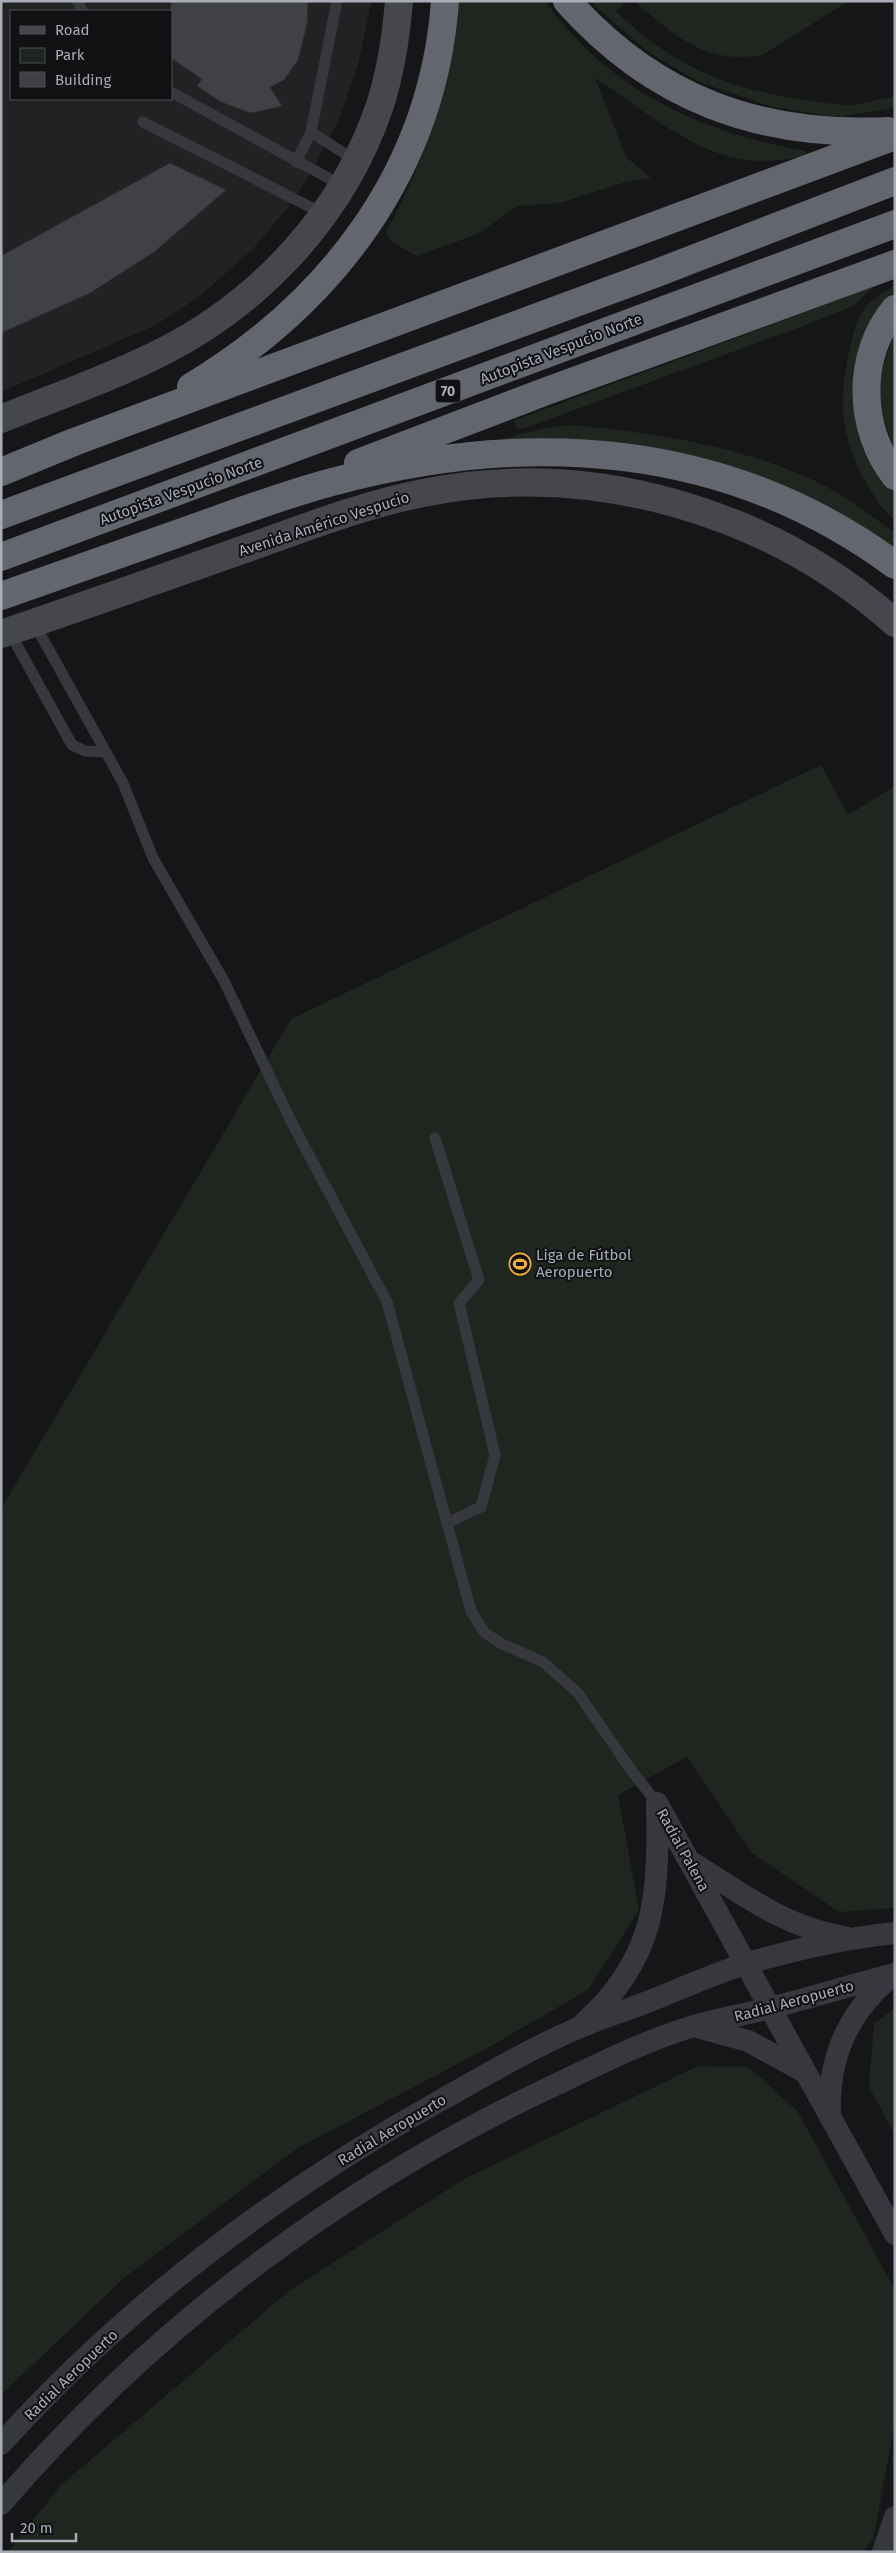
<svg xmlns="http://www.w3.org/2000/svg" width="896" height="2553" viewBox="0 0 896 2553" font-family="'Fira Sans',sans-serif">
  <rect width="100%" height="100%" fill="#161618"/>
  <!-- built -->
  <path fill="#222225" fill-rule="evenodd" d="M1,1h370v3l-13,61 -19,54 -27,52 -22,34 -38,45 -52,46 -44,29 -155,67zM11,11h160v88h-160z"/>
  <!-- green -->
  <path fill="#1e261f" d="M458,1h87c64,89 155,132 261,150l1,5c-16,2 -34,6 -50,5 -61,-3 -113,-52 -162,-83l31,79 25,21 -29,5 -62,20 -43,3 -37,27 -63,23 -24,-13 -7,-11c23,-41 47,-98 58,-144 6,-29 10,-58 14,-87z
    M592,1h35l-11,10c56,55 112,78 189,89 13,1 28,5 41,5 16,0 33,-6 49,-9v12l-59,9 -63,-10 -74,-25 -48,-28 -54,-46z
    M634,1h215l-87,54c-57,10 -88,-20 -128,-54z
    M895,285l-35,145 26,53 9,7v30c-13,-9 -20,-23 -28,-36 -29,-50 -29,-89 -15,-144 3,-10 4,-19 10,-28 8,-12 21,-19 33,-27z
    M873,287l-20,19 -50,20 -275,101 -10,2 -5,-8z
    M895,333v118c-19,-47 -20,-71 0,-118z
    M571,425c83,8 168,20 244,56 28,13 54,33 80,52v18l-82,-48 -325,-60 57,-15z
    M821,765l27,50 47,-29v1122l-56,4 -87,-59 -65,-96 -69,38 21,115 -51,80 -106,61 -184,97 -174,130 -123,117v-886l290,-490z
    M895,2008v127l-26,-48 5,-63z
    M698,2066l51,1 49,45 97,178v132l-22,118 -11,12h-854l53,-67 228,-194 175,-112z"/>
  <!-- building -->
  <path fill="#404145" stroke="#303034" d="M171,1h137l-1,23 -9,36 -14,20 -14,7 12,19 -31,7 -30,-11 -24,-16 5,-7 -31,-21z
    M170,163l56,27 -72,62 -64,41 -89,40v-77z"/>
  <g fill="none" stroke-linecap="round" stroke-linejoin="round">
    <!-- lane -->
    <path stroke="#37383d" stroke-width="11" d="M77,1l6,10
      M337,1l-26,131 45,29
      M171,92l172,94
      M143,122l181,92
      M296,162l15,-30
      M34,623l89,160 30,75 71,123 68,142 95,179 60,221 34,-16 14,-52 -36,-152 20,-23 -44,-142
      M9,631l63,114 13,6 21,1
      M447,1523l24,88 13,21 16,11 43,19 35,31 53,77 26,33"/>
    <!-- street -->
    <path stroke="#37383d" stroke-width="22" d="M657,1803l238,431
      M693,1863c49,31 93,65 152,74
      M585,2022c71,-64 74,-127 72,-216
      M697,2027l51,14 57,31
      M830,2114c-2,-55 18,-103 62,-138
      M1,2444c125,-139 279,-254 442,-345 44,-25 89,-51 135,-71 21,-9 43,-16 64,-24 34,-13 68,-29 103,-40 48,-14 100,-26 150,-31
      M1,2504c152,-177 344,-321 556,-420 44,-21 90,-44 137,-58 24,-7 48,-11 72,-17 43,-11 86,-24 129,-35
      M883,2552l12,-35"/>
    <!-- secondary -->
    <path stroke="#45474d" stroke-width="28" d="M1,419c54,-22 110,-41 161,-67 100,-51 182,-139 218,-247 11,-34 16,-68 19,-104
      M1,634c86,-29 172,-60 258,-90 55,-20 111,-41 169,-52 165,-32 341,19 467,131"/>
    <!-- highway -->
    <path stroke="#63666e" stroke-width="28" d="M567,1c87,98 192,136 321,130
      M895,309c-39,47 -37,119 0,167
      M191,387c141,-85 242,-217 254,-386
      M358,463l186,-71 351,-128
      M1,472l73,-30 821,-306
      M1,515l653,-241 241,-93
      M1,557l894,-333
      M1,596c63,-22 125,-44 187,-66 48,-17 95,-35 144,-48 196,-53 395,-41 563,83"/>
  </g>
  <!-- icons -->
  <defs>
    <g id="stadium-ring" transform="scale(1.125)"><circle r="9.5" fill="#111113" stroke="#f2b134" stroke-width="1.5"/><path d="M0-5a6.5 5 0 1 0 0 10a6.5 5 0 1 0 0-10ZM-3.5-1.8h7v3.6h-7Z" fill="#f2b134"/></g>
  </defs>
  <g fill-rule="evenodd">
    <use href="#stadium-ring" x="520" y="1264"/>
  </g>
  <g text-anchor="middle" stroke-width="4" stroke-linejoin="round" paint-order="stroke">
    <!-- shield labels -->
    <rect fill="#111113" stroke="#7b7e86" stroke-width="1" x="435.5" y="379.5" width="25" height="23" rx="4"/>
    <g font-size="14" font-weight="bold" fill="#a8adb8">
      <text x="448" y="396">70</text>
    </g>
    <!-- street labels -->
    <g font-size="15" fill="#a8adb8" stroke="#111113">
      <text transform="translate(561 349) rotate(-21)" y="5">Autopista Vespucio Norte</text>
      <text transform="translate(181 491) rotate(-20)" y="5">Autopista Vespucio Norte</text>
      <text transform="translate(324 524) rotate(-18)" y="5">Avenida Américo Vespucio</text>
      <text transform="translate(683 1850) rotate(61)" y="5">Radial Palena</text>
      <text transform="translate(794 2001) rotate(-15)" y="5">Radial Aeropuerto</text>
      <text transform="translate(392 2130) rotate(-31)" y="5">Radial Aeropuerto</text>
      <text transform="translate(71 2375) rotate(-44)" y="5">Radial Aeropuerto</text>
    </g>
    <!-- poi labels -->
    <g font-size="15" fill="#a8adb8" stroke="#111113" text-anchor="start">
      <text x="536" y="1260">Liga de Fútbol<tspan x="536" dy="17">Aeropuerto</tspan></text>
    </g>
  </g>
  <!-- border -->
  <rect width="896" height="2553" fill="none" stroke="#a8adb8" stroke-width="5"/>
  <!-- legend -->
  <rect x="10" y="10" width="162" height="90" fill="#111113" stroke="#4d4f55"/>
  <rect x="20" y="26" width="25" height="8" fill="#45474d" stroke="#4d4f55"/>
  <text x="55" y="35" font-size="15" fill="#a8adb8">Road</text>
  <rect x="20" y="48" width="25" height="15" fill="#1e261f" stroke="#4d4f55"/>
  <text x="55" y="60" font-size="15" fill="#a8adb8">Park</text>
  <rect x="20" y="72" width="25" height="15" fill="#404145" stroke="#4d4f55"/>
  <text x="55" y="85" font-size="15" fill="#a8adb8">Building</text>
  <!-- scale -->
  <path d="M12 2533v8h64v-8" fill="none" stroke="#a8adb8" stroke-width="2.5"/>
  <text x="20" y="2533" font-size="15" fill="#a8adb8" stroke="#111113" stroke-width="4" paint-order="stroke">20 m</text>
</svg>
